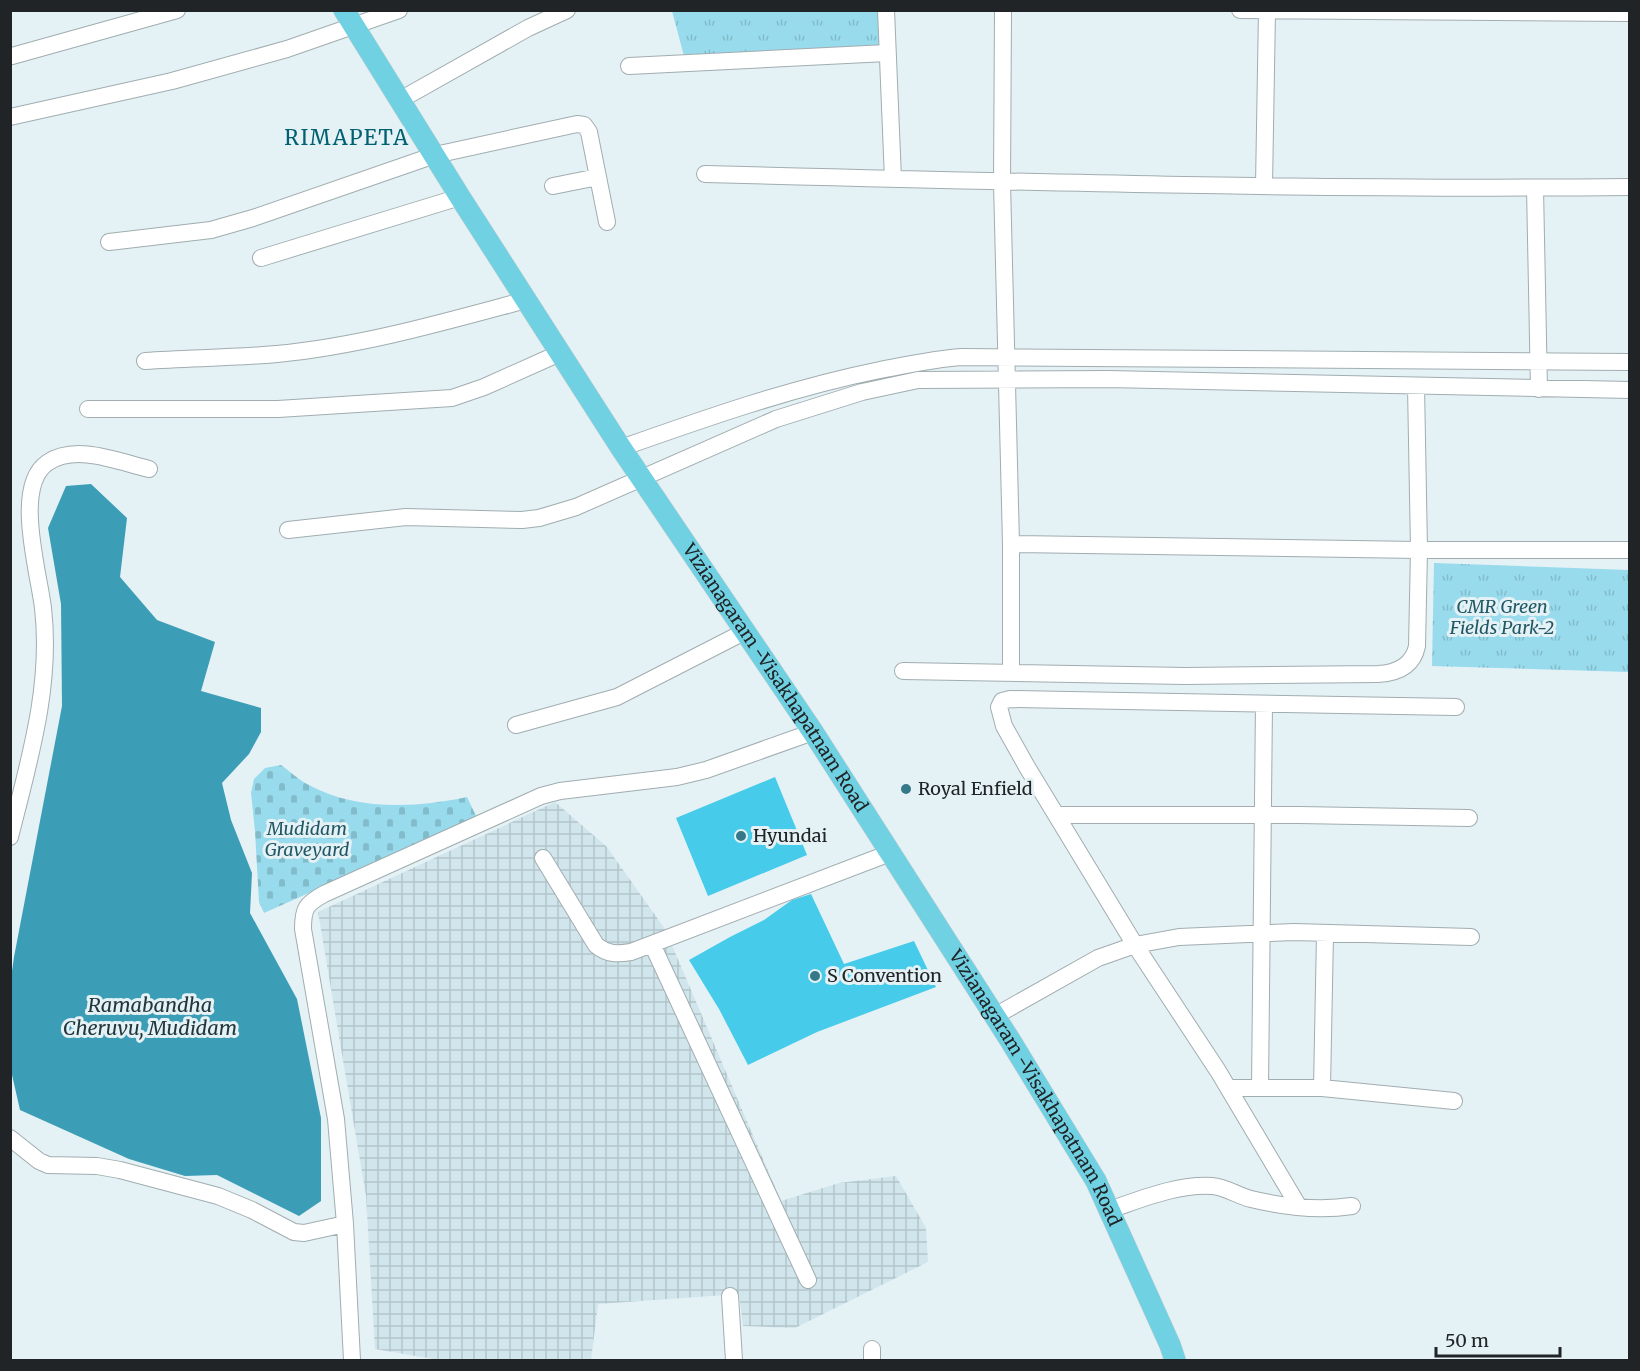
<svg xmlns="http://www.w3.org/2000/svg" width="1640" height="1371" viewBox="0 0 1640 1371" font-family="Merriweather,serif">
  <defs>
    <pattern id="industrial-grid" width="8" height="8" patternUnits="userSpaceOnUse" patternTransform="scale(1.5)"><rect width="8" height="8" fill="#d1e6ec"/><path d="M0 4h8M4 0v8" fill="none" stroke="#b3c5ca"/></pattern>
    <pattern id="cemetery-stones" width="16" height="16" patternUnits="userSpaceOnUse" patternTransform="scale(1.5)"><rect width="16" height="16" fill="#97dbed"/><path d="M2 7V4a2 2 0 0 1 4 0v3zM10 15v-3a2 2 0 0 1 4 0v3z" fill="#82bccb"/></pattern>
    <pattern id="park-tufts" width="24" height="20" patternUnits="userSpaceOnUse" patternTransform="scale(1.5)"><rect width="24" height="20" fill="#97dbed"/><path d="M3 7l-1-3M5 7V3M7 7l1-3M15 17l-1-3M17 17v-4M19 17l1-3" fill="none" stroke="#82bccb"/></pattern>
  </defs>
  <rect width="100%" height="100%" fill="#e4f1f5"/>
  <!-- industrial -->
  <path fill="url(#industrial-grid)" d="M555,802l51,44 59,83 116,272 58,-18 57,-7 30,52 2,34 -133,66 -52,-2 -4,-32 -141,10 -7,56h-152l-64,-11 -9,-153 -48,-284z"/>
  <!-- cemetery -->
  <path fill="url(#cemetery-stones)" d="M281,765c8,6 17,14 26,19 48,27 109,24 160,13l10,21 -213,95 -5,-11 -4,-71 -4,-38 3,-14 11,-11z"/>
  <!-- park -->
  <path fill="url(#park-tufts)" d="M672,11h209l1,39 -198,6z
    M1434,563l195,7v102l-197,-6z"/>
  <!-- water -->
  <path fill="#3b9eb6" d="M91,484l36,34 -7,59 37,43 58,22 -14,49 60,17v24l-12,22 -27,29 9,37 21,53 -2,40 47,86 24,119v83l-22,15 -82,-41 -32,1 -56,-17 -109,-49 -10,-44v-81l4,-28 48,-251 -1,-102 -13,-76 18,-42z"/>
  <!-- building -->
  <path fill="#46cbea" d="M775,777l32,78 -99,41 -32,-78z
    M811,894l33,70 70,-23 22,46 -119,45 -69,33 -29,-56 -30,-49 41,-23 34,-17 28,-20z"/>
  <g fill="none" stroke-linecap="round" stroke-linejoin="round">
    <!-- minor casing -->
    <g stroke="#a1adb0" stroke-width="18">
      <path id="minor" d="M886,10l7,169
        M1003,10l-1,173 9,361v129
        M1240,10l390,3
        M12,56l165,-46
        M629,66l258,-13
        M400,100l128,-72 39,-18
        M10,117l162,-36 115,-32 112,-39
        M705,174c308,8 616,16 925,13
        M1264,185l3,-174
        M553,186l45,-9
        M1535,188l4,201
        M109,242l102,-12 42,-12 182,-63 142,-31 7,1 5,7 18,90
        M261,258l199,-61
        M145,361c43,-3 88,-3 132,-7 84,-8 167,-32 249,-54
        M88,409h190l174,-11 32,-11 76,-34
        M621,448c85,-30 170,-60 259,-78 27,-5 54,-11 81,-13l669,5
        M288,530l118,-13 116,3 17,-2 37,-11 200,-88 86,-27 56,-12 190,-1 522,11
        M1011,544l408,6h211
        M903,671l282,5 193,-2c19,-1 35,-8 39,-28l2,-96 -3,-164
        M516,725l101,-28 127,-65
        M1056,815h243l170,3
        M10,837c19,-76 42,-151 33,-229 -4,-35 -30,-121 4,-145 29,-20 72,-1 102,6
        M543,858l53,87c12,10 22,9 35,7l259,-99
        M652,944l156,336
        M995,1016l103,-58 37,-13 44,-8 115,-5 177,5
        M1228,1088h94l132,13
        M1260,1088l4,-384
        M1322,1088l3,-154
        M10,1138l29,23 9,4 49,1 23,4 98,26 34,14 42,22 10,1 41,-9
        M1299,1207l-81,-136 -83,-126 -108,-178 -23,-41 -5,-19 3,-6 8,-2 446,8
        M1109,1210c33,-11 68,-26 103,-24 14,1 26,10 39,13 33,8 68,12 101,7
        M730,1296l4,64
        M872,1349v11
        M352,1360l-7,-136 -9,-105 -33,-190c0,-21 3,-25 21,-35l217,-98 19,-5 117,-14 29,-7 107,-38"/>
    </g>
    <!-- major casing -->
    <g stroke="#cecfcf" stroke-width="22">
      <g id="major">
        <path id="s1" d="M344,10l116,187 161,251 192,284 197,308 86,141 74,164 5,15"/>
      </g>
    </g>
    <!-- minor -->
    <use href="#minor" stroke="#fff" stroke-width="16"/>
    <!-- major -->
    <use href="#major" stroke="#70d1e3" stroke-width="21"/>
  </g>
  <!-- markers -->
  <g fill="#357889" stroke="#e4f1f5" stroke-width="2">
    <circle cx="906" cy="789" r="6"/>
    <circle cx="741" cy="836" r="6"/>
    <circle cx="815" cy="976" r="6"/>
  </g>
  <g text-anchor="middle" stroke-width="6" stroke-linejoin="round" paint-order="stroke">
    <!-- park labels -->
    <g font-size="18" font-style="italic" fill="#225865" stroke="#e4f1f5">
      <text x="1502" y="613">CMR Green<tspan x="1502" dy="21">Fields Park-2</tspan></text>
      <text x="307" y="835">Mudidam<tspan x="307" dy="21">Graveyard</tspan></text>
    </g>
    <!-- street labels -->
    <g font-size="18" fill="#202426" stroke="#e4f1f5">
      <text dy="6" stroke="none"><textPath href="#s1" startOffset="795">Vizianagaram -Visakhapatnam Road</textPath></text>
      <text dy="6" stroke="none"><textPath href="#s1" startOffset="1281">Vizianagaram -Visakhapatnam Road</textPath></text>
    </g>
    <!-- poi labels -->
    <g font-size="18" fill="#202426" stroke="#e4f1f5" text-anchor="start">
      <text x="918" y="795">Royal Enfield</text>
      <text x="753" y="842">Hyundai</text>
      <text x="827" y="982">S Convention</text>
    </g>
    <!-- water labels -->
    <g font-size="20" font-style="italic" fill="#21373d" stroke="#e4f1f5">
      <text x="150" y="1012">Ramabandha<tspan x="150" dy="23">Cheruvu, Mudidam</tspan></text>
    </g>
    <!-- quarter labels -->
    <g font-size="21" letter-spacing="1.5" fill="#016072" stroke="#e4f1f5">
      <text x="347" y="145">RIMAPETA</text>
    </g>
  </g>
  <!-- border -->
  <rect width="1640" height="1371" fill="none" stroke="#202426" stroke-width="24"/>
  <!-- scale -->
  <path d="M1436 1347v9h124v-9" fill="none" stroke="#202426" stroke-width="3"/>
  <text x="1445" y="1347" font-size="18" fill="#202426" stroke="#e4f1f5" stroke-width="4.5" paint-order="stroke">50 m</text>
</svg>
